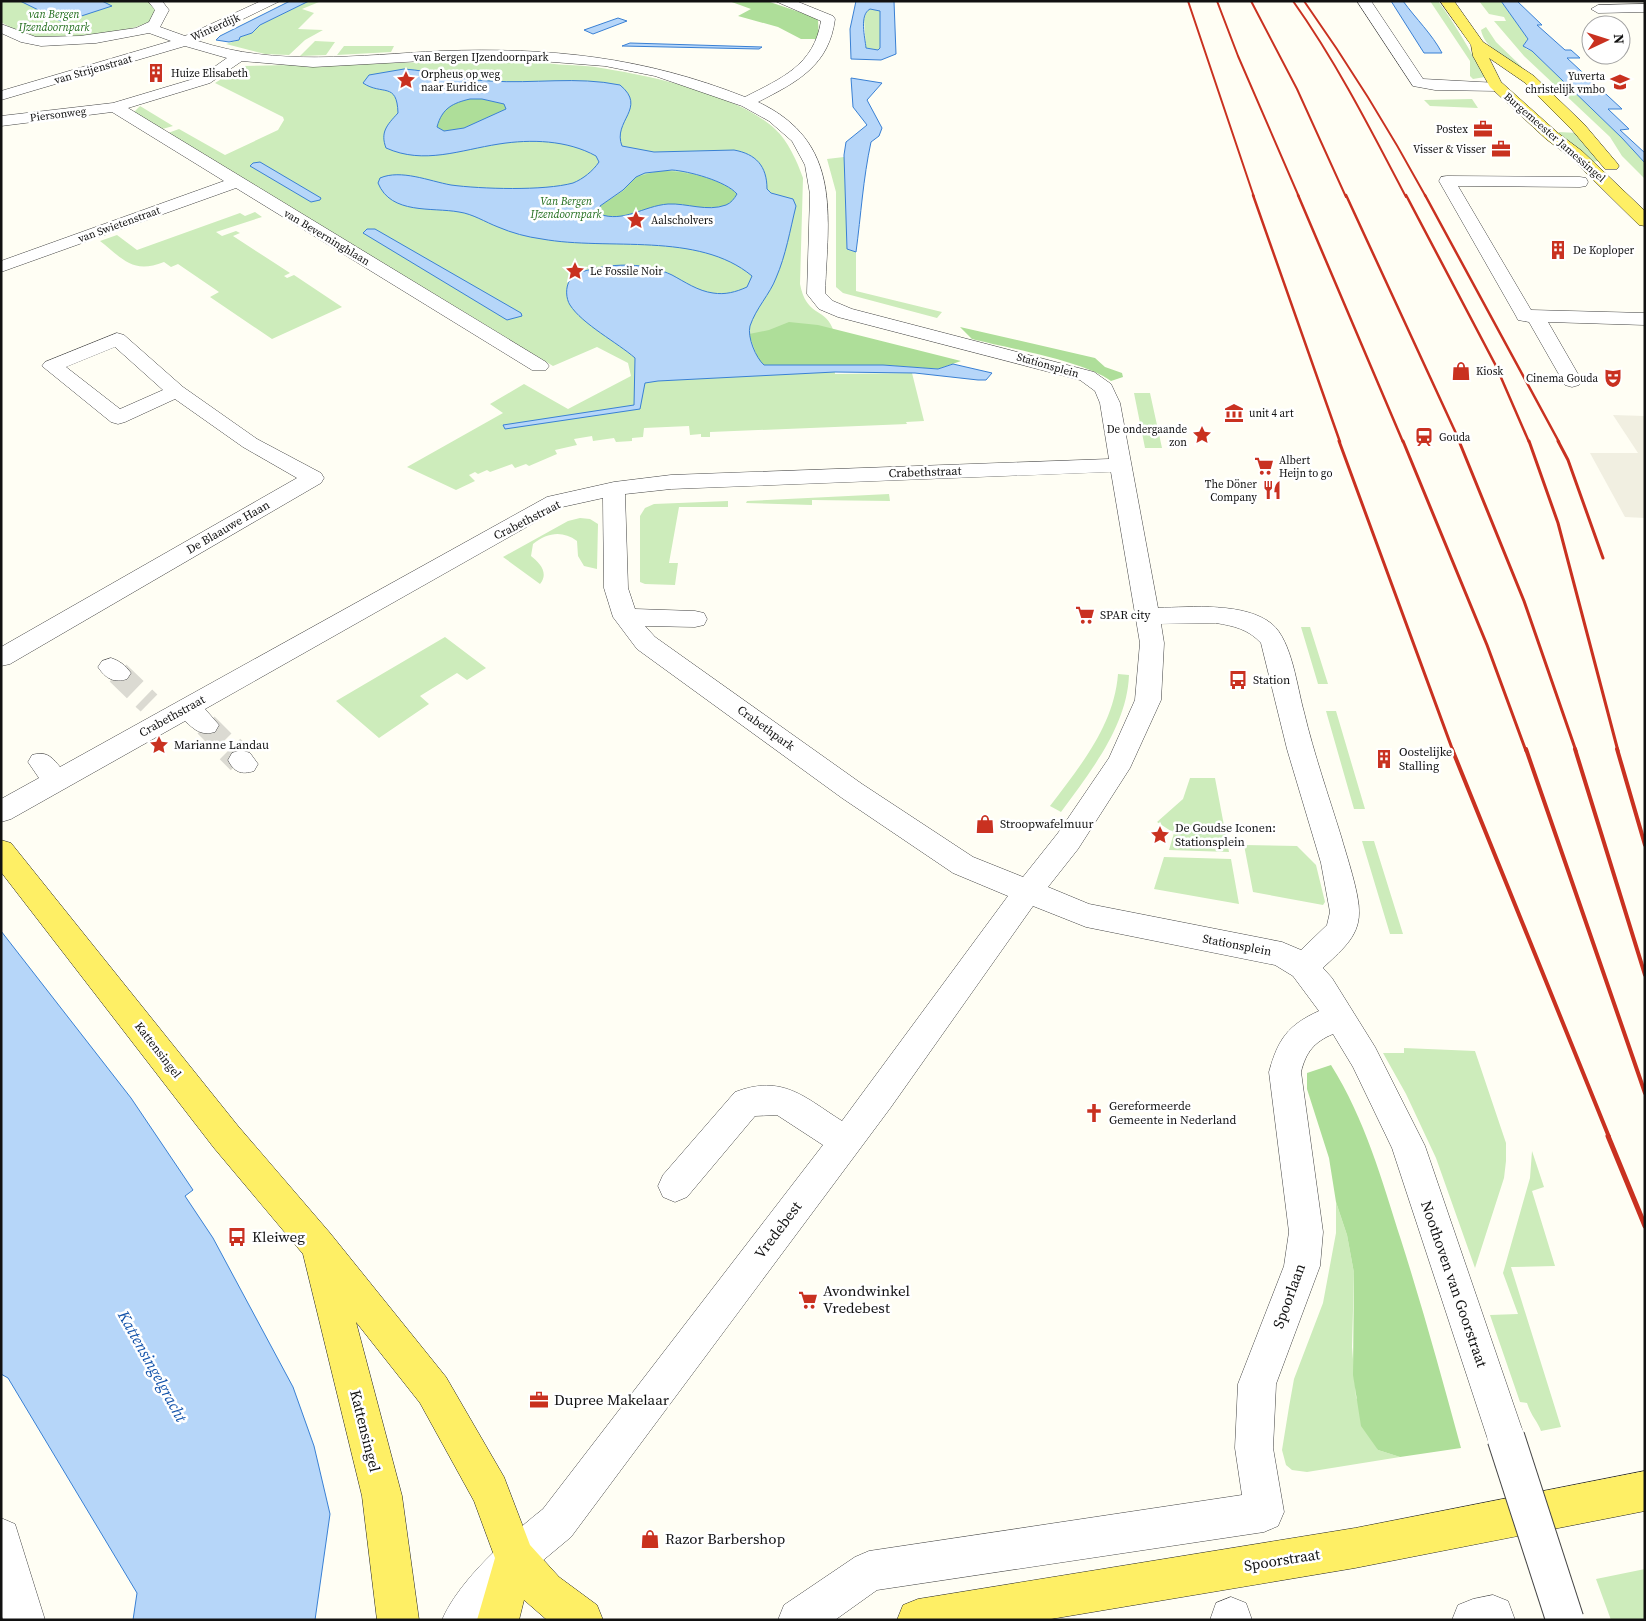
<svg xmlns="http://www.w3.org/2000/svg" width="1646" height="1621" viewBox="0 0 1646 1621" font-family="'Source Serif 4',serif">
  <rect width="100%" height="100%" fill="#fffef4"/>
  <!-- green -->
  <path fill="#cdecbb" d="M1,1h150l6,7 -5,12c-21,14 -99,24 -123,17 -9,-3 -19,-10 -28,-15z
    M309,1h25l-15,1 -17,7 12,4 -16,16 25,1 -18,10 -16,15 -24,-1 -39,-10 13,-4 1,-3 12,-4 8,-8z
    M1430,1h8c18,24 32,50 47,76l-12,2 -3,-3v-15z
    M1479,1h22l27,38 -4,5 2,5 6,2 90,87 23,25v16l-23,-23 -12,-19 -86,-81 -30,-35h12l-2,-4 -15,-3z
    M868,9h10l2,2v37l-2,2 -12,-2 -2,-29z
    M1486,27l10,15 26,25h-3c-14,-9 -35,-20 -38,-37z
    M315,41l20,1 -9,13 -26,1z
    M344,46h50l-3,6 -54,3z
    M538,60c17,7 40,4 57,7 52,8 141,26 180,62 13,12 22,32 28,49l-3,106c6,32 24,24 32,43 5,11 2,33 3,47l77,-1 12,48 -18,1 1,2 -197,8v5h-9v-3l-11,1 -1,-9 -45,2 -1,9 -11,1v3l-16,1 -2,-4 -21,3 -1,-5 -18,3 3,6 -22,5 2,4 -28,12 -3,-2 -11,4 -3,-4 -22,8 -3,-2 -9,4 -3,-2 -6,3 6,6 -19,9 -49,-23 96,-54 -13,-9 34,-20 44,25 63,-33 -3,-13 -31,-16 -44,19 -385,-233 11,-4 46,26 53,-25 6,-10 -1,-3 -68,-34 27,-17z
    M1472,99l6,9 -48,-2 -6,-6z
    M140,106l33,20 -14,4 -26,-17z
    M1559,132l18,1 22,28 -7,1 -34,-25z
    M844,157l3,92 9,3v39l86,21 -5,6 -94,-25 -7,-6v-95l-9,-33z
    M255,212l7,5 -46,15 6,4 14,-5 4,2 -7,3 57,37 -6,3 3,2 7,-3 48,32 -70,32 -62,-42 9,-5 -41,-28 -7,3 -7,-5c-31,12 -40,-2 -64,-21l17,-6 20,15 103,-37 5,3z
    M1134,393h16l12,55h-17z
    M889,494l1,7 -78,-1v5l-66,-2 1,-2z
    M728,501v6h-49l-10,56h9l-3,22 -30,-1 -5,-2v-66l5,-8 9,-4z
    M580,518l10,1 8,5 -1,45 -13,-3 -6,-10 -1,-15c-15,-11 -30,-8 -44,3l-2,12c9,7 18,17 9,28l-37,-27 65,-36z
    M1301,627h9l18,57h-10z
    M445,637l41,31 -19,12 -10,-7 -37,23 9,8 -50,34 -43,-37z
    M1118,674l11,1c-2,52 -39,97 -68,137l-11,-6c30,-40 64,-80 68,-132z
    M1326,711h10l29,98h-11z
    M1190,778h25l14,74 -60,-2 5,-17 -17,-11 26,-23z
    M1362,841h12l29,93h-13z
    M1244,845l53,1 19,19 9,37 -2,3 -70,-13z
    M1164,857l67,2 8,45 -85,-15z
    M1404,1048l71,3 31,92v18l-2,17 -29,90 -39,-110 -30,-64 -23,-41h21z
    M1532,1151l12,36 -12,4 23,75 -44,1 50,160 -20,4c-3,-9 -10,-15 -14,-28l-7,-1 -30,-87 28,-1 -15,-41 27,-95z
    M1336,1202l11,33 7,38 -2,74 4,50 22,53 22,7 -93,15 -15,-2 -6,-5 -4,-15 7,-43 5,-28 29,-76 13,-70z
    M1645,1569v51h-34l-15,-41z"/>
  <!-- forest -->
  <path fill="#aede99" d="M729,1h38l47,16 4,3 1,19h-18l-23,-12 -40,-11 13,-7z
    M470,99h12l22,5 2,5 -42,19 -20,3 -7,-4c5,-19 15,-24 33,-28z
    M658,171c22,-1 63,6 79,23 -3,4 -6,9 -11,11 -19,7 -39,-2 -58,-1 -25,2 -44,19 -69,10l1,-8 23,-15 13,-14z
    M789,322l29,3 143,36 -23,8 -55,-4h-119l-5,-4 -10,-27 20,-4z
    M960,327l135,31 10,9 17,6 1,4 -12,4c-27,-20 -104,-33 -139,-42z
    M1331,1065c34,54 51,115 70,175 22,69 41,138 60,208l-61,9 -22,-7 -17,-24 -8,-51 1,-102 -7,-38 -11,-33 -7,-44 -22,-69v-16z"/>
  <!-- plaza -->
  <path fill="#f1efe1" d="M1613,415l32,1v102l-20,-1 -35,-64h48z"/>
  <!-- water -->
  <path fill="#b6d6f9" stroke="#3980d4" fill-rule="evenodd" d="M20,1h82l10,5 -49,16z
    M290,1h19l-49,24 -8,8 -12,4 -1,3 -10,2 -13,-2 4,-4z
    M856,1h38l2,53 -15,6 -30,-1 -1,-30zM870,9l10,2v37l-2,2 -12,-2c-1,-11 -7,-33 4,-39z
    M1391,1h12c13,18 29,33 39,52h-18z
    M1501,1h16l25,24h-5l28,25h6l9,8h-13l55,51h-14l21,20 -9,1 25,23v10l-23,-25 -90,-87 -9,-5 5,-7z
    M618,18l9,3 -34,13 -9,-4z
    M630,43l132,4 -3,2 -137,-3z
    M404,69c29,2 57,11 86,12 43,3 87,-5 130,4 28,23 -8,36 2,61l32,6 80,-2c22,4 33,16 33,39l4,4 22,6 3,7c-6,24 -10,49 -20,72 -6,16 -20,30 -26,48 -3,11 6,32 14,39h119l55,4 15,-5 39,9 -6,7h-8l-63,-7 -80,-1 -177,9 -13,2 -5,26 -135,20 -2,-4 131,-20 1,-47c-17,-15 -53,-34 -65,-53 -4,-6 -5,-18 0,-25 6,-8 18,-10 27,-12 25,-5 52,-4 75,7 13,7 26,16 41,18 12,2 23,-1 34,-6l5,-11c-54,-45 -144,-25 -210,-37 -15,-2 -30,-6 -44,-12 -13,-5 -25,-13 -39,-15 -27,-5 -68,3 -81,-29l2,-5c21,-9 49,3 71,7 30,4 93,6 122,-2 10,-4 20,-12 26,-21l-3,-6c-29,-16 -65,-17 -97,-12 -39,6 -75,21 -113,4 -6,-16 1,-23 12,-35 -1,-32 -16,-17 -35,-30l6,-8zM470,99h12l22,5 2,5 -42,19 -20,3 -7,-4c5,-19 16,-24 33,-28zM672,170c16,1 54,11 65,24 -3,5 -6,9 -11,11 -19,7 -39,-2 -58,-1 -25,2 -44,19 -69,10l1,-8 23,-16 13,-13 9,-4z
    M851,78l31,5 -15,17 15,28 -3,8 -8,6c-8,37 -10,73 -15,110l-9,-3 -3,-94 2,-13 21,-17 -14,-18z
    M260,162l61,36 -1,2 -9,2 -61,-36 3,-3z
    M367,229h8l146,84 1,3 -15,4 -144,-87z
    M1,931l130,167 62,92 -8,6 28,42 80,149 21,59 16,68 -15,106h-182l4,-27 -129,-215 -7,-4z"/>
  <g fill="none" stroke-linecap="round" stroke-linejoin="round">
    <!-- minor-tunnel-far1 -->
    <path stroke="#dbdad2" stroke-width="24" stroke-dasharray="24 12" stroke-linecap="butt" d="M118,673l31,30
      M206,725l26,26"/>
    <!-- minor-tunnel -->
    <path stroke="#dbdad2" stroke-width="29" stroke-dasharray="29 15" stroke-linecap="butt" d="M230,749l11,11"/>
    <!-- minor casing -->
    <g stroke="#444" stroke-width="1">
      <path id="minor" d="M148,1h14l7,9 -9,17 25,9 76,-35h19l-82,40c79,26 161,14 243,10 109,-4 203,6 304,46 37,-19 69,-32 76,-76l-46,-20h21l37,15 2,3c-6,47 -38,63 -77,83 85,40 70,113 67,191l8,8 19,8 242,63 17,12 9,19 38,205c33,-1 87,-6 114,16 20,17 25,63 32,88 10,42 24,82 37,124 5,18 19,59 18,77 0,25 -20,39 -36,55l9,10 43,69 50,99 100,292 -5,14 -14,5 -14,-5 -100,-304 -39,-81 -20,-33c-19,8 -27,18 -32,38l22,160 -3,34 -44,118 -3,64 11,64 -6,14 -14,6 -387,58 -42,30h-57l6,-15 71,-48 14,-6 373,-56 -7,-47 3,-64 46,-118 5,-34 -20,-160c9,-33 19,-47 50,-61l-26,-35 -18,-11 -189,-38 -53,-21 -142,201 -320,430 -42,35 -39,48h-48c17,-40 67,-84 101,-111l280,-364 -46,-30 -22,1 -68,81 -12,5 -12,-5 -5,-11 5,-11 72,-83c48,-18 69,5 107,29l166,-225 -55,-23 -111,-75 -205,-149 -24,-32 -9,-29 -1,-90 -41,9 -357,202 14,16 -4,7c-14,4 -20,-2 -30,-11l-174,98 -10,3v-23l38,-21 -11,-16 4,-7c14,-4 19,1 28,12l487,-270 67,-15 57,-7 438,-16 -9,-56 -5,-12 -15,-11 -242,-63 -19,-8 -12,-15 3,-100 -5,-29 -13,-24 -23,-20 -27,-15 -87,-30 -50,-10 -78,-6h-86l-128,7 -71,-6 -32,22 -82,25 418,254 3,4 -3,4h-14l-296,-182 -235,84v-11l223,-80 -112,-69 -111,14v-10l112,-13 87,-26 27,-19 -42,-12 -184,54v-9l170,-50 -22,-8 -53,10 -55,3 -20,-4 -20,-9v-9l35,13 44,-1 56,-8 13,-6 6,-12zM1111,472l29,171 -5,57 -26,58 -51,75 -35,44 -50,-20 -111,-73 -207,-147 -10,-11 50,1 9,-2 3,-6 -3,-6 -9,-2 -60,-2 -7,-21 -3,-94 46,-5zM1216,623c18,3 32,6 45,20l26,106 34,114 9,49 -3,13 -26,25 -19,-8 -193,-38 -41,-17 30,-38 52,-81 31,-68 3,-57 -3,-19z
        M1357,1h14l52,78 75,4 7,4 -7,4 -63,-1 -22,-4z
        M1645,4v8l-47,1 -7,-4 7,-4z
        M1447,176l133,1 6,1 2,4 -2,4 -6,1 -122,-1 73,124 114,3v12l-97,-3 34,59 -3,4 -7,2 -7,-2 -36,-63 -11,-2 -2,-4 -77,-135 2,-4z
        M117,333l7,2 59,52 74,52 64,34 3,5 -3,5 -311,181 -9,2v-19l296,-169 -54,-31 -68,-48 -50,23 -7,2 -7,-2 -69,-56 3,-4zM115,347l48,43 -43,19 -54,-42z
        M111,658c9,3 14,7 20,15l-4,6c-13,4 -21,0 -29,-12l4,-6z
        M241,750l9,3 8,11 -4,7c-13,4 -20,1 -26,-11l4,-7z
        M1,1518l14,6 30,96h-42l-2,-7z
        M1493,1595l15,6 7,19h-63l6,-15 15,-6z
        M1231,1597l15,6 6,17h-42l6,-17z"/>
    </g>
    <!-- major casing -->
    <g stroke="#222" stroke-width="1">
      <path id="major" d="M1440,1h14l29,41 51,34 50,48 33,39 2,3 -2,3h-12l-33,-39 -48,-48 -35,-24 12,24 57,51 24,18 63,60v15l-6,-1 -69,-68 -24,-18 -56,-52 -17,-31 -2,-11z
        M1,840l10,3 227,283 92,107 116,144 58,100 26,68 29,32 38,28 6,15h-56l-23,-20 -5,20h-42l18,-62 -21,-57 -54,-98 -64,-81 46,174 17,124h-42l-15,-124 -59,-242 -89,-106 -213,-276z
        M1645,1471v40l-290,57 -310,52h-148l6,-15 15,-6 437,-71z"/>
    </g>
    <!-- minor -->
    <use href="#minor" fill="#fff" fill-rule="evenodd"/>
    <!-- major -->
    <use href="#major" fill="#feef65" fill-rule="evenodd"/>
    <!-- rail-far4 -->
    <path stroke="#c93120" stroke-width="2" d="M1188,1l66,196
      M1217,1l21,55 61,141
      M1251,1l46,88 49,108
      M1293,1c44,62 78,129 113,196
      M1304,1c46,65 84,126 122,196"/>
    <!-- rail-far3 -->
    <path stroke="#c93120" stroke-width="2.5" d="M1253,195l87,247
      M1298,195l105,247
      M1346,195l114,247
      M1406,195l90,171 33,76
      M1425,195l134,247"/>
    <!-- rail-far2 -->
    <path stroke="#c93120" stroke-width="3" d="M1339,441l114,310
      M1403,441l84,204 39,106
      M1459,441l65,160 52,150
      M1529,441l29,82 60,228
      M1558,441l10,19 35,98"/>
    <!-- rail-far1 -->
    <path stroke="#c93120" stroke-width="4" d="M1452,749l157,388
      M1526,749l119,344
      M1575,749l70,226
      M1617,749l28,96"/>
    <!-- rail -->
    <path stroke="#c93120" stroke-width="5" d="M1608,1136l37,90"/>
    <!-- minor-bridge casing -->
    <g stroke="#444" stroke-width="39" stroke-linecap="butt">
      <path id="minor-bridge" d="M1506,1438l59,182"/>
    </g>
    <!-- minor-bridge -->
    <use href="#minor-bridge" stroke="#fff" stroke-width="37"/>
  </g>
  <!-- icons -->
  <defs>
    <g id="building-bare" transform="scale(1.5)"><path d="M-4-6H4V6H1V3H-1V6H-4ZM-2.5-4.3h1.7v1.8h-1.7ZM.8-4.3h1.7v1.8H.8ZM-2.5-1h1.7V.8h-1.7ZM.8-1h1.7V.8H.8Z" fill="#c93120" stroke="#fff" stroke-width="2.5" paint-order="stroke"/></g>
    <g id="sight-bare" transform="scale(1.5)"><path d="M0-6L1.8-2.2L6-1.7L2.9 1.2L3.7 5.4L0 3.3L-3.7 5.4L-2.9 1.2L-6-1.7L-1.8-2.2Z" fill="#c93120" stroke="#fff" stroke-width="2.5" paint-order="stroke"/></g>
    <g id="school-bare" transform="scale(1.5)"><path d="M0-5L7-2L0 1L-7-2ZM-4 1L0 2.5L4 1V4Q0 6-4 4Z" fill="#c93120" stroke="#fff" stroke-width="2.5" paint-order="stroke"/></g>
    <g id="office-bare" transform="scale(1.5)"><path d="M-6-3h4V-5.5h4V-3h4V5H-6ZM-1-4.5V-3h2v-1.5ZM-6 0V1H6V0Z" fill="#c93120" stroke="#fff" stroke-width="2.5" paint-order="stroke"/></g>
    <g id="shop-bare" transform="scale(1.5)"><path d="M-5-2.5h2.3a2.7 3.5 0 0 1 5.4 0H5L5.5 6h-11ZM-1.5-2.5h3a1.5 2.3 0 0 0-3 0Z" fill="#c93120" stroke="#fff" stroke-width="2.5" paint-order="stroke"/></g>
    <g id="theatre-bare" transform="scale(1.5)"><path d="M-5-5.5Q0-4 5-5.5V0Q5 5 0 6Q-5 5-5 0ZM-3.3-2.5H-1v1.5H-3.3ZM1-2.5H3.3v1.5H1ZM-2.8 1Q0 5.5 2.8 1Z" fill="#c93120" stroke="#fff" stroke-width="2.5" paint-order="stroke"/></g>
    <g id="museum-bare" transform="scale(1.5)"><path d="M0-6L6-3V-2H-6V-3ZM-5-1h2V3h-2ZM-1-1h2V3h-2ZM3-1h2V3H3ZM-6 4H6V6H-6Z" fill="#c93120" stroke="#fff" stroke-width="2.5" paint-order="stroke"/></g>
    <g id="station-bare" transform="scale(1.5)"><path d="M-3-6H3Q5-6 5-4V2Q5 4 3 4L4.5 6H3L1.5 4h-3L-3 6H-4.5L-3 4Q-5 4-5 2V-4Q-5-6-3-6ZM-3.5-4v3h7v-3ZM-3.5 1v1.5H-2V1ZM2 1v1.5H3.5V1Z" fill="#c93120" stroke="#fff" stroke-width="2.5" paint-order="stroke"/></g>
    <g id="supermarket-bare" transform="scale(1.5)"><path d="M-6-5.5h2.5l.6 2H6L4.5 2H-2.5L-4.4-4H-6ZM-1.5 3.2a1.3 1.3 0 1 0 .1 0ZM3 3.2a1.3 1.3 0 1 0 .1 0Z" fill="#c93120" stroke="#fff" stroke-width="2.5" paint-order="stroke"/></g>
    <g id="restaurant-bare" transform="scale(1.5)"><path d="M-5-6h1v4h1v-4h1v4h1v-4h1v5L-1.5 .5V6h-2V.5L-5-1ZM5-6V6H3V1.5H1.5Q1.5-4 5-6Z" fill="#c93120" stroke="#fff" stroke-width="2.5" paint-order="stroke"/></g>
    <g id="bus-bare" transform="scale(1.5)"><path d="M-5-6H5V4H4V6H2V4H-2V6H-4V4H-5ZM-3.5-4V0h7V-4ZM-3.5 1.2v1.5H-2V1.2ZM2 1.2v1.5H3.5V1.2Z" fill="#c93120" stroke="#fff" stroke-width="2.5" paint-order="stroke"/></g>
    <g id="church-bare" transform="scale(1.5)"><path d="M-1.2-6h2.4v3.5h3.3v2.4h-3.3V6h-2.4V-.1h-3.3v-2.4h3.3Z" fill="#c93120" stroke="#fff" stroke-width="2.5" paint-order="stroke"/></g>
  </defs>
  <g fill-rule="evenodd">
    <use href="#building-bare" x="156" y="73"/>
    <use href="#sight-bare" x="406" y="80"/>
    <use href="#school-bare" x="1620" y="82"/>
    <use href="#office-bare" x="1483" y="129"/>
    <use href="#office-bare" x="1501" y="149"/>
    <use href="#sight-bare" x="636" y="220"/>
    <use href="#building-bare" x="1558" y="250"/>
    <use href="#sight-bare" x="575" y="271"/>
    <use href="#shop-bare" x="1461" y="371"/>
    <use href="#theatre-bare" x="1613" y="378"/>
    <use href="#museum-bare" x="1234" y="413"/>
    <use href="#sight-bare" x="1202" y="435"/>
    <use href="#station-bare" x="1424" y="437"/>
    <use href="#supermarket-bare" x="1264" y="466"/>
    <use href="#restaurant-bare" x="1272" y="490"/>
    <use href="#supermarket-bare" x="1085" y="615"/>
    <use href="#bus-bare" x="1238" y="680"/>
    <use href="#sight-bare" x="159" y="745"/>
    <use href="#building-bare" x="1384" y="759"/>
    <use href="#shop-bare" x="985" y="824"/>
    <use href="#sight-bare" x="1160" y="835"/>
    <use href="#church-bare" x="1094" y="1113"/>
    <use href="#bus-bare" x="237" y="1237"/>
    <use href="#supermarket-bare" x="808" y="1300"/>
    <use href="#office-bare" x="539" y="1400"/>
    <use href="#shop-bare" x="650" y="1539"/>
  </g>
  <g text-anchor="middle" stroke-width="5" stroke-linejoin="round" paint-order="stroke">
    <!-- far-park labels -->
    <g font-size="11" font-style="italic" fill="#216d1c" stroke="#fff">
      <text x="54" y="18">van Bergen<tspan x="54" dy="13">IJzendoornpark</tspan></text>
      <text x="566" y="205">Van Bergen<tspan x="566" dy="13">IJzendoornpark</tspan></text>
    </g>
    <!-- far-street labels -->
    <g font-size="11" fill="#111" stroke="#fff">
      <text transform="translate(215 27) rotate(-24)" y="4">Winterdijk</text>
      <text x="481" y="61">van Bergen IJzendoornpark</text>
      <text transform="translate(93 69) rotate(-16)" y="4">van Strijenstraat</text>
      <text transform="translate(58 114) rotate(-7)" y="4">Piersonweg</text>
      <text transform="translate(1555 137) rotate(41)" y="4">Burgemeester Jamessingel</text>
      <text transform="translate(119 224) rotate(-20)" y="4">van Swietenstraat</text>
      <text transform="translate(327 237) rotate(31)" y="4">van Beverninghlaan</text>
      <text transform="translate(1048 365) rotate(16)" y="4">Stationsplein</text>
    </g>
    <!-- far-poi labels -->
    <g font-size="11" fill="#111" stroke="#fff" text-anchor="start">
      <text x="171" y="77">Huize Elisabeth</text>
      <text x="421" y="78">Orpheus op weg<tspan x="421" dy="13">naar Euridice</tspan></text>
      <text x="1605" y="80" text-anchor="end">Yuverta<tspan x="1605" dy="13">christelijk vmbo</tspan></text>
      <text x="1468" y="133" text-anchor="end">Postex</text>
      <text x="1486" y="153" text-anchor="end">Visser &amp; Visser</text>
      <text x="651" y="224">Aalscholvers</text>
      <text x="1573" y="254">De Koploper</text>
      <text x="590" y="275">Le Fossile Noir</text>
      <text x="1476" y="375">Kiosk</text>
      <text x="1598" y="382" text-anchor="end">Cinema Gouda</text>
      <text x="1249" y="417">unit 4 art</text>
      <text x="1187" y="433" text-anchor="end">De ondergaande<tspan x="1187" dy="13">zon</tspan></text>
      <text x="1439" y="441">Gouda</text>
      <text x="1279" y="464">Albert<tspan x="1279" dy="13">Heijn to go</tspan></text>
      <text x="1257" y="488" text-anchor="end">The Döner<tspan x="1257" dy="13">Company</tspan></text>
    </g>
    <!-- street labels -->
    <g font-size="12" fill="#111" stroke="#fff">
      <text transform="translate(925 472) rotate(-2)" y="4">Crabethstraat</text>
      <text transform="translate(527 520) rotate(-27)" y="4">Crabethstraat</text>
      <text transform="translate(228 527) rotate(-30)" y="4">De Blaauwe Haan</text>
      <text transform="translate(172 716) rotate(-29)" y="4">Crabethstraat</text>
      <text transform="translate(766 728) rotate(36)" y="4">Crabethpark</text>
      <text transform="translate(1237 945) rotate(11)" y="4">Stationsplein</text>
      <text transform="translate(158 1050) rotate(52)" y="4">Kattensingel</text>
    </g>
    <!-- poi labels -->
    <g font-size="12" fill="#111" stroke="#fff" text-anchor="start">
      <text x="1100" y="619">SPAR city</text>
      <text x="1253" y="684">Station</text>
      <text x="174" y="749">Marianne Landau</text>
      <text x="1399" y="756">Oostelijke<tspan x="1399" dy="14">Stalling</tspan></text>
      <text x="1000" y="828">Stroopwafelmuur</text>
      <text x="1175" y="832">De Goudse Iconen:<tspan x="1175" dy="14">Stationsplein</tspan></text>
      <text x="1109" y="1110">Gereformeerde<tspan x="1109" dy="14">Gemeente in Nederland</tspan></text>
    </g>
    <!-- near-street labels -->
    <g font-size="15" fill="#111" stroke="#fff">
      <text transform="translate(778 1230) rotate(-53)" y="5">Vredebest</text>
      <text transform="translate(1454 1284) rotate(71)" y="5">Noothoven van Goorstraat</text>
      <text transform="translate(1289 1296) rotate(-70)" y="5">Spoorlaan</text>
      <text transform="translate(365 1431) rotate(76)" y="5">Kattensingel</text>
      <text transform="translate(1282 1560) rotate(-9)" y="5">Spoorstraat</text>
    </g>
    <!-- near-poi labels -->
    <g font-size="15" fill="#111" stroke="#fff" text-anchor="start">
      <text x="252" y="1242">Kleiweg</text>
      <text x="823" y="1296">Avondwinkel<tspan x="823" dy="17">Vredebest</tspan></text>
      <text x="554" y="1405">Dupree Makelaar</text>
      <text x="665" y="1544">Razor Barbershop</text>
    </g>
    <!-- near-water labels -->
    <g font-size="16" font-style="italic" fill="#1252aa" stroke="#fff">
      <text transform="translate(153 1366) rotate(61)" y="6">Kattensingelgracht</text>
    </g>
  </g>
  <!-- border -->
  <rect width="1646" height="1621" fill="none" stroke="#111111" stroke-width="5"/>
  <!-- north arrow -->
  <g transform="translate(1606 40) rotate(86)"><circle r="24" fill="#ffffff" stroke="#a0a0a0"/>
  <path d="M0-4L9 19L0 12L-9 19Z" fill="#c93120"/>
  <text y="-8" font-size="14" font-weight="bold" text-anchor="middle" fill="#111111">N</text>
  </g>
</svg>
